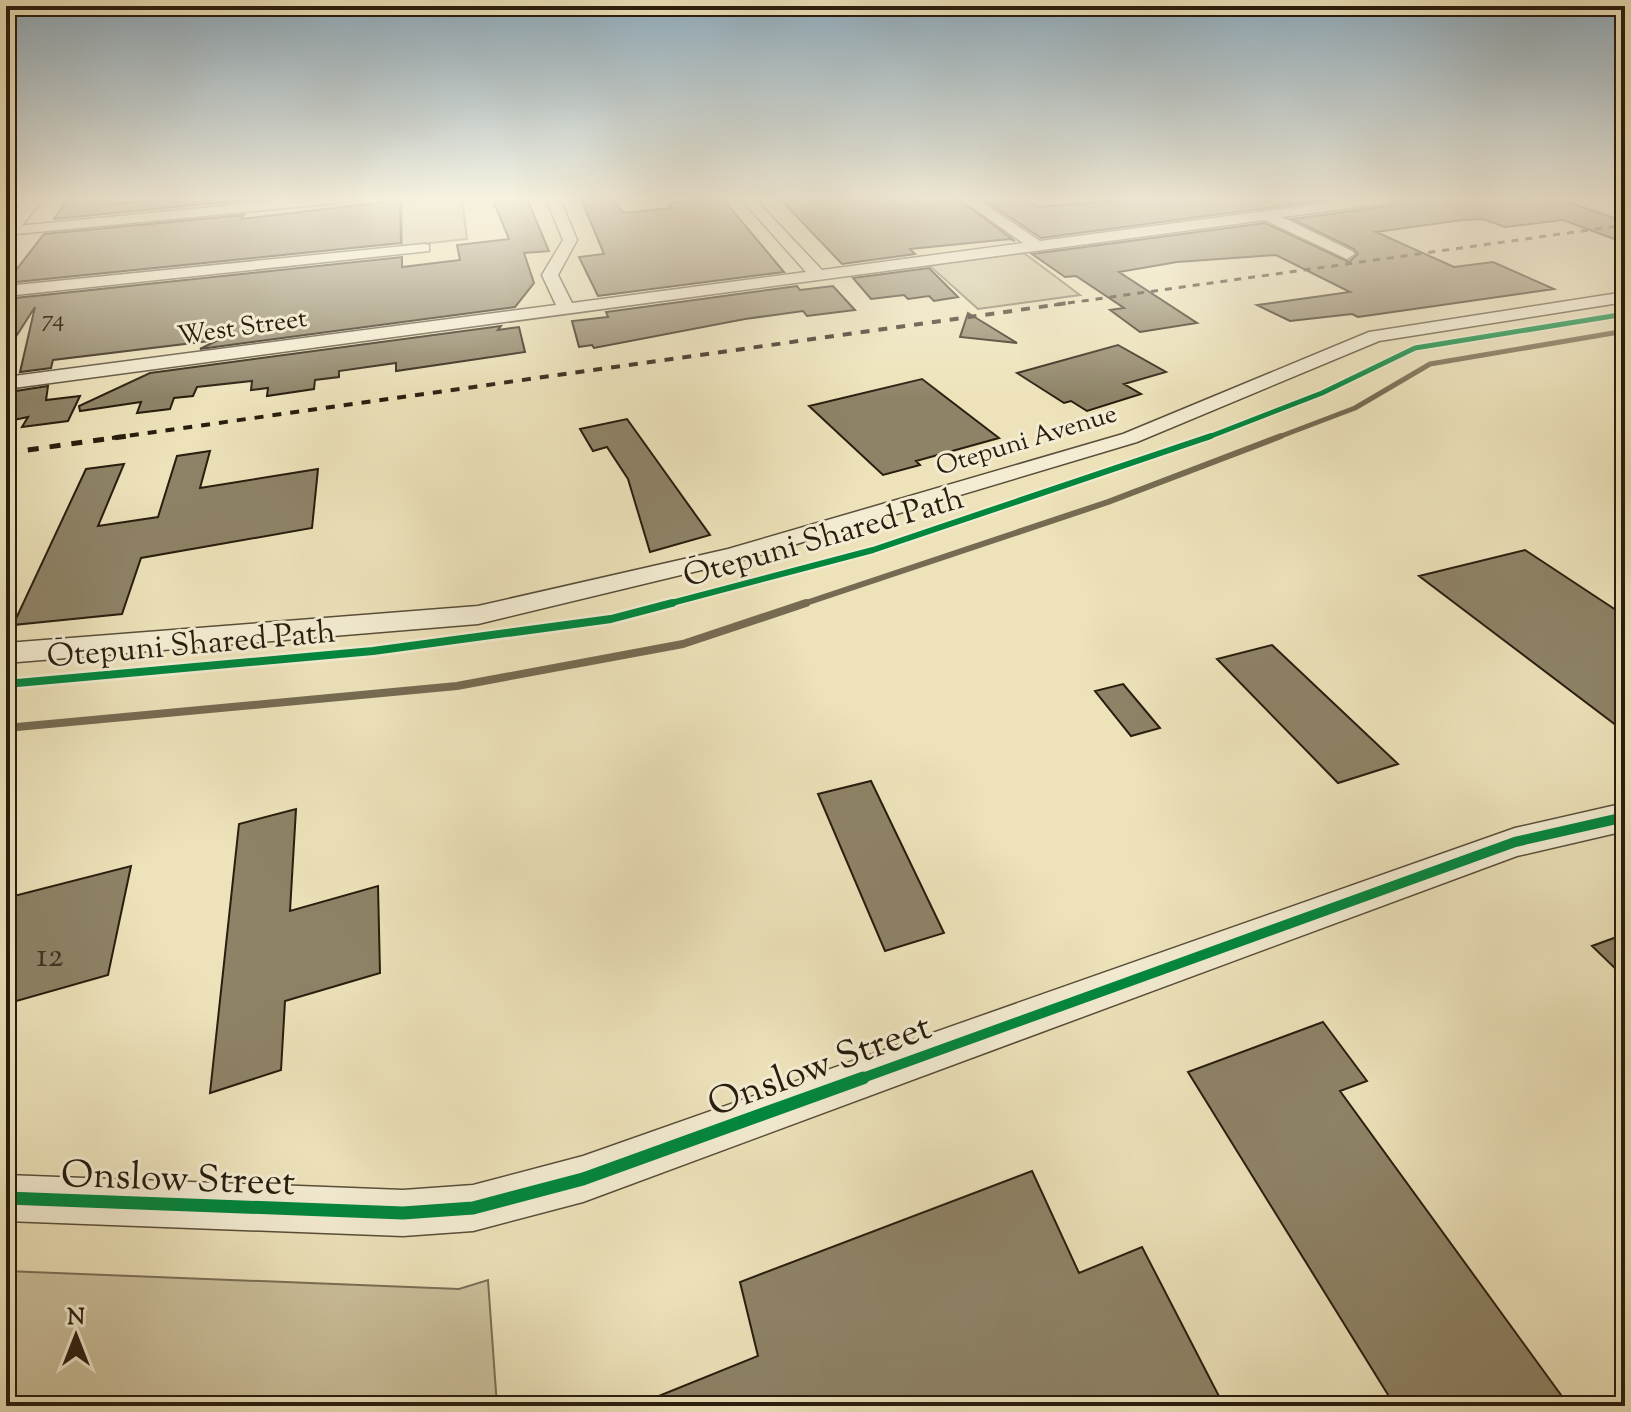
<svg xmlns="http://www.w3.org/2000/svg" width="1631" height="1412" viewBox="0 0 1631 1412" font-family="'Sorts Mill Goudy',serif">
  <rect width="100%" height="100%" fill="#ede2ba"/>
  <filter id="stains"><feTurbulence type="fractalNoise" baseFrequency=".0025" numOctaves="4"/><feColorMatrix values="0 0 0 0 .2 0 0 0 0 .09 0 0 0 0 .02 0 0 0 .5 -.17"/></filter>
  <radialGradient id="worn" r=".72"><stop offset=".6" stop-color="#630" stop-opacity="0"/><stop offset="1" stop-color="#630" stop-opacity=".3"/></radialGradient>
  <!-- green -->
  <path fill="#ccc19d" stroke="#7a6f56" stroke-width="2" d="M402,199h60l5,40 -65,7z
    M1024,253l56,42 -102,14 -49,-44z
    M6,1271l453,18 29,-9 9,126h-491z"/>
  <g fill="none" stroke-linecap="round" stroke-linejoin="round">
    <!-- stream-far2 -->
    <path stroke="#766b52" stroke-width="5" d="M1276,438l79,-30 75,-44 195,-33"/>
    <!-- stream-far1 -->
    <path stroke="#766b52" stroke-width="6" d="M800,605l308,-103 173,-66"/>
    <!-- stream -->
    <path stroke="#766b52" stroke-width="8" d="M6,728l451,-42 226,-42 123,-41"/>
  </g>
  <!-- building -->
  <path fill="#8e8367" stroke="#281d0e" stroke-width="2" d="M114,199l-4,5 56,-5h88l-200,20 13,-19z
    M497,199h30l22,52 -25,2 10,30 -19,24 -315,42 18,-9 -165,20 -2,8 -31,4 15,-65 -29,45v-53l396,-42v10l58,-7 -3,-15 52,-6 -15,-36 4,-1z
    M581,199h30l13,14 48,-5 -4,-4 9,-2 46,-3 61,73 -186,24 -19,-39 25,-3z
    M780,199h178l57,42 -5,-2 -100,10 5,5 -73,10z
    M983,199h42l13,8 97,-8h199l-293,39z
    M1399,199h161l65,23v21l-62,-23 -58,7 -22,-8 -21,1 -86,12 78,35 39,-5 61,27 -196,28 -6,-3 -62,7 -33,-16 93,-13 -74,-37 -99,7 -58,10 78,51 -57,9 -30,-22 14,-2 -48,-32 -11,1 -33,-23 233,-31 84,39 9,-8 -4,-5 -62,-30 97,-13z
    M393,201h7l1,42 -395,40 38,-49 200,-19 -3,4z
    M929,268l29,29 -24,4 -5,-5 -21,3 -4,-4 -33,4 -18,-21z
    M797,286l3,4 33,-4 22,24 -48,6 -4,-5 -58,8 -151,29 -2,-3 -13,2 -7,-26 36,-4 -2,-5z
    M968,313l49,30 -57,-6z
    M501,326l-3,4 21,-3 6,25 -129,19v-8l-57,8v6l-24,3 -1,9 -47,7 1,-8 -17,2 1,-9 -55,6 -4,9 -19,2 -4,11 -33,4 4,-11 -61,9 -1,-5 71,-33z
    M1118,345l48,27 -42,12 17,10 -54,17 -16,-10 -7,2 -47,-30z
    M922,379l77,59 -83,23 4,4 -37,10 -74,-69z
    M48,386l-2,14 34,-4 -12,25 -46,6 6,-10 -19,4 7,-30z
    M627,419l83,116 -60,17 -22,-73 -21,-32 -14,4 -13,-22z
    M210,451l-10,37 118,-19 -6,59 -171,30 -19,56 -109,11 73,-156 38,-5 -26,62 60,-9 19,-61z
    M1525,550l100,66v116l-206,-156z
    M1272,645l126,119 -60,19 -121,-124z
    M1123,684l37,44 -29,8 -36,-45z
    M871,781l73,152 -59,18 -67,-157z
    M296,809l-6,102 88,-25 2,87 -95,28 -4,69 -71,23 29,-269z
    M131,866l-23,109 -102,29v-106z
    M1625,934v44l-33,-32z
    M1323,1022l44,59 -27,10 229,315h-174l-207,-334z
    M1032,1171l47,102 63,-26 82,159h-590l124,-50 -18,-74z"/>
  <g fill="none" stroke-linecap="round" stroke-linejoin="round">
    <!-- minor casing -->
    <g stroke="#594e39" stroke-width="3">
      <path id="minor" d="M295,199h50l-7,4 -332,32v-8z
        M546,199h14l17,41 -19,35 14,28 234,-31 -65,-73h14l67,71 201,-27 -62,-44h16l63,42 318,-42h38l-7,4 -107,14 70,34 3,3 -8,5 -82,-39 -1259,169v-12l550,-72 -14,-30 21,-35z
        M424,244l5,1v6l-423,45v-10z
        M1625,292v10l-246,39 -242,101 -394,118 -265,64 -472,39v-20l472,-37 250,-57 395,-115 246,-102z
        M1625,803v28l-108,25 -934,346 -110,29 -70,5 -397,-15v-46l397,15 70,-5 110,-29 932,-328z"/>
    </g>
    <!-- tertiary casing -->
    <g stroke="#594e39" stroke-width="3">
      <path id="tertiary" d="M26,199h17l-31,39 -6,2v-18z"/>
    </g>
    <!-- minor -->
    <use href="#minor" fill="#f3ecd2" fill-rule="evenodd"/>
    <!-- tertiary -->
    <use href="#tertiary" fill="#f3ecd2" fill-rule="evenodd"/>
    <!-- rail-far2 -->
    <path stroke="#281d0e" stroke-width="3" stroke-dasharray="7 7" stroke-linecap="butt" d="M1054,305l571,-80"/>
    <!-- rail-far1 -->
    <path stroke="#281d0e" stroke-width="4" stroke-dasharray="9 9" stroke-linecap="butt" d="M112,438l956,-135"/>
    <!-- rail -->
    <path stroke="#281d0e" stroke-width="5" stroke-dasharray="11 11" stroke-linecap="butt" d="M6,453l121,-17"/>
    <!-- cycleway-far4 casing -->
    <g stroke="#f3ecd2" stroke-width="8">
      <path id="cycleway-far4" d="M1206,438l116,-45 93,-45 210,-34"/>
    </g>
    <!-- cycleway-far3 casing -->
    <g stroke="#f3ecd2" stroke-width="10">
      <path id="cycleway-far3" d="M664,605l209,-55 338,-114"/>
    </g>
    <!-- cycleway-far2 casing -->
    <g stroke="#f3ecd2" stroke-width="13">
      <path id="cycleway-far2" d="M6,684l367,-33 238,-32 61,-16"/>
    </g>
    <!-- cycleway-far1 casing -->
    <g stroke="#f3ecd2" stroke-width="15">
      <path id="cycleway-far1" d="M857,1080l658,-238 110,-25"/>
    </g>
    <!-- cycleway casing -->
    <g stroke="#f3ecd2" stroke-width="18">
      <path id="cycleway" d="M6,1198l397,15 70,-5 110,-29 280,-101"/>
    </g>
    <!-- cycleway-far4 -->
    <use href="#cycleway-far4" stroke="#00873e" stroke-width="5"/>
    <!-- cycleway-far3 -->
    <use href="#cycleway-far3" stroke="#00873e" stroke-width="6"/>
    <!-- cycleway-far2 -->
    <use href="#cycleway-far2" stroke="#00873e" stroke-width="8"/>
    <!-- cycleway-far1 -->
    <use href="#cycleway-far1" stroke="#00873e" stroke-width="10"/>
    <!-- cycleway -->
    <use href="#cycleway" stroke="#00873e" stroke-width="13"/>
  </g>
  <!-- sky -->
  <linearGradient id="sky" x2="0" y2="1"><stop stop-color="#8facbe"/><stop offset="0.5" stop-color="#f7f2e0"/><stop offset="1" stop-color="#f7f2e0" stop-opacity="0"/></linearGradient>
  <rect width="1631" height="397" fill="url(#sky)"/>
  <g text-anchor="middle" stroke-width="6" stroke-linejoin="round" paint-order="stroke">
    <!-- far-number labels -->
    <g font-size="24" fill="#423624">
      <text x="53" y="326">74</text>
    </g>
    <!-- far-street labels -->
    <g font-size="26" fill="#281d0e" stroke="#f3ecd2">
      <text transform="translate(242 326) rotate(-8)" y="9">West Street</text>
      <text transform="translate(1026 439) rotate(-17)" y="9">Otepuni Avenue</text>
    </g>
    <!-- street labels -->
    <g font-size="32" fill="#281d0e" stroke="#f3ecd2">
      <text transform="translate(823 536) rotate(-16)" y="11">Ōtepuni Shared Path</text>
      <text transform="translate(191 643) rotate(-5)" y="11">Ōtepuni Shared Path</text>
    </g>
    <!-- near-number labels -->
    <g font-size="34" fill="#423624">
      <text x="50" y="966">12</text>
    </g>
    <!-- near-street labels -->
    <g font-size="38" fill="#281d0e" stroke="#f3ecd2">
      <text transform="translate(819 1064) rotate(-20)" y="13">Onslow Street</text>
      <text transform="translate(178 1177) rotate(2)" y="13">Onslow Street</text>
    </g>
  </g>
  <!-- margin -->
  <rect width="1631" height="1412" fill="none" stroke="#ede2ba" stroke-width="32"/>
  <rect x="8" y="8" width="1615" height="1396" fill="none" stroke="#281d0e" stroke-width="4"/>
  <rect x="16" y="16" width="1599" height="1380" fill="none" stroke="#281d0e" stroke-width="2"/>
  <!-- north arrow -->
  <g transform="translate(76 1336)" stroke="#f3ecd2" stroke-width="6" paint-order="stroke">
  <path d="M0-6L14 30L0 20L-14 30Z" fill="#281d0e"/>
  <text y="-12" font-size="22" font-weight="bold" text-anchor="middle" fill="#281d0e">N</text>
  </g>
  <rect width="100%" height="100%" filter="url(#stains)"/>
  <rect width="100%" height="100%" fill="url(#worn)"/>
</svg>
